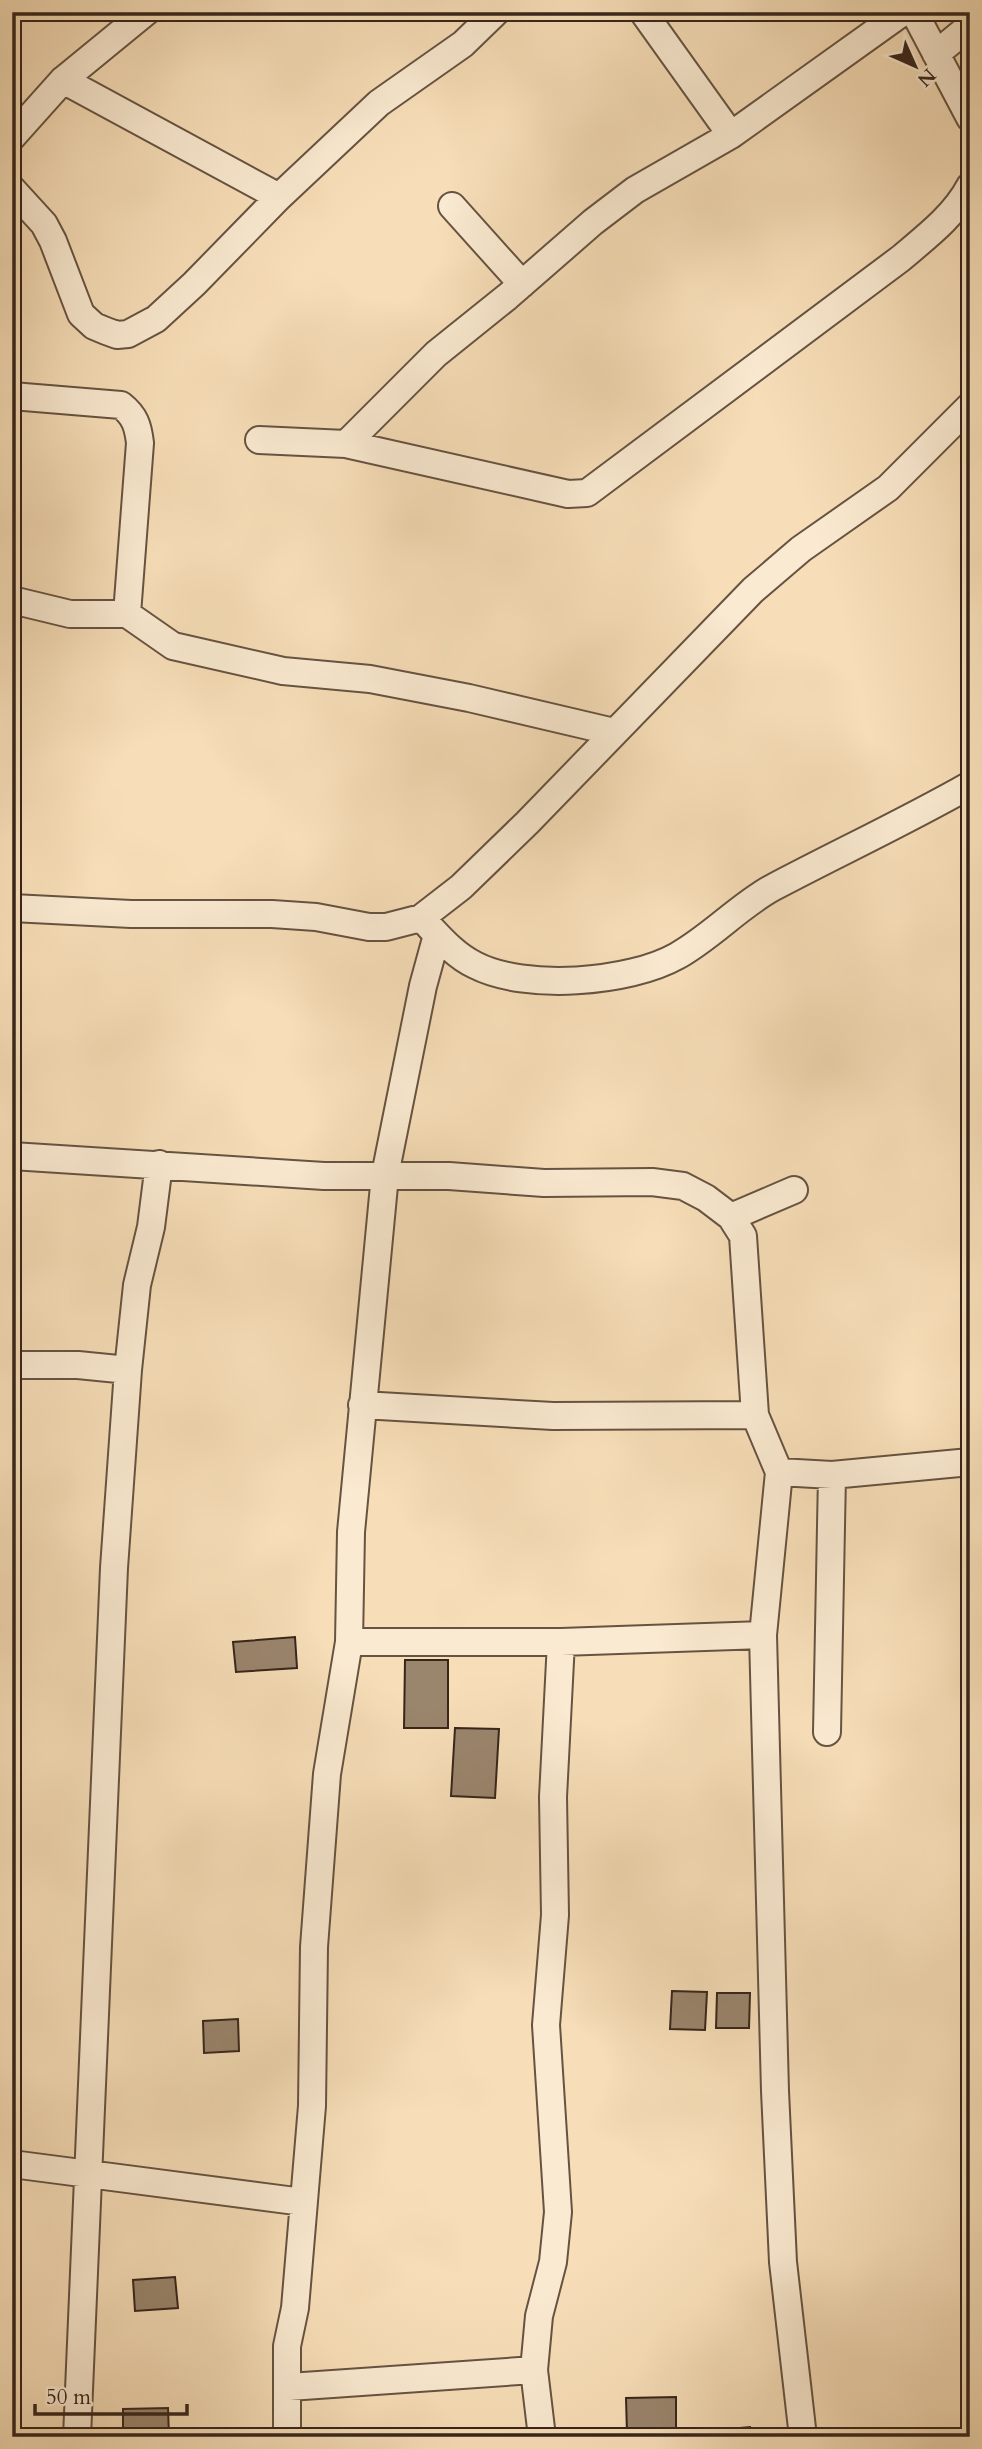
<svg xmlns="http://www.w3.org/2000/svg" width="982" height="2449" viewBox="0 0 982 2449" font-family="Cardo,serif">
  <rect width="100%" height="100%" fill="#f7deb8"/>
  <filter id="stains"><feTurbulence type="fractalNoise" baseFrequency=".00286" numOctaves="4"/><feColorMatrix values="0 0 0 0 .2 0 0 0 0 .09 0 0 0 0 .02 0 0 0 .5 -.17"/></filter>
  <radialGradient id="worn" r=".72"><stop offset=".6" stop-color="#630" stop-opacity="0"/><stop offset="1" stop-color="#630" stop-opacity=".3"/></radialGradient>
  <!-- building -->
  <path fill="#9a856d" stroke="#36251b" stroke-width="2" d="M295,1637l2,31 -61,4 -3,-30z
    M405,1660h43v68h-44z
    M455,1728l44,1 -4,69 -44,-2z
    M672,1991l35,1 -2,38 -35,-1z
    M717,1993h33l-1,35h-33z
    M238,2019l1,32 -35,2 -1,-32z
    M175,2277l3,31 -43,3 -2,-31z
    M676,2397v35l-49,1 -1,-35z
    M168,2408l1,29h-46v-28z
    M750,2427v10h-54l-1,-5z"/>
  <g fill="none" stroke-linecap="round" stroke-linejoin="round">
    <!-- minor casing -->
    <g stroke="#665342" stroke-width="30">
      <path id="minor" d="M643,12l88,123
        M914,12l56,106
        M936,54l34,-28
        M63,80l216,117
        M12,137l51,-57 83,-68
        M12,189l32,35 9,17 28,73 13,12 12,5 11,4 11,-1 28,-15 38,-35 85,-87 100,-94 84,-59 33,-32
        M452,206l70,78
        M12,396l109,9c14,11 17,21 19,38l-13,171
        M259,440l87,4 222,50 19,-1 313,-234c26,-22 54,-43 70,-73
        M346,444l90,-90 71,-57 86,-75 42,-32 96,-55 172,-123
        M12,600l58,14h57l46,32 110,25 87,8 99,19 145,34
        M12,908l119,6h141l44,3 53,10h17l35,-9 40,-31 66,-64 226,-233 48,-41 87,-61 82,-82
        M427,924c14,15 29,32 48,41 50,26 154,18 202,-9 34,-19 61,-49 95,-68 66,-35 133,-66 198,-103
        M12,1156l312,20h125l95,7 108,-1 31,4 23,12 25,19 12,19 12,179 24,57 -16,163 12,456 8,171 20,175
        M731,1217l63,-27
        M12,1365h66l50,5 9,-85 14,-58 8,-63
        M362,1405l191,11 202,-1
        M779,1472l53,3 138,-13
        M349,1642h212l202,-7
        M827,1732l5,-257
        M12,2164l291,38
        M289,2387l245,-17
        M77,2437l37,-869 14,-198
        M287,2437v-91l8,-38 17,-202 2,-159 13,-173 22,-132 2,-110 34,-357 38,-189 14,-51
        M542,2437l-8,-67 5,-54 14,-54 5,-50 -12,-187 9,-110 -2,-118 8,-155"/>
    </g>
    <!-- minor -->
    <use href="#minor" stroke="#faead1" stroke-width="26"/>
  </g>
  <!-- margin -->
  <rect width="982" height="2449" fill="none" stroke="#f7deb8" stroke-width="42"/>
  <rect x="14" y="14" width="954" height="2421" fill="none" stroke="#36251b" stroke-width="3.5"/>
  <rect x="21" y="21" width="940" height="2407" fill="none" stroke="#36251b" stroke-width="2"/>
  <!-- north arrow -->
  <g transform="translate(915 66) rotate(135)" stroke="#faead1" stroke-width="5" paint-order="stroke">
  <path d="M0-5L12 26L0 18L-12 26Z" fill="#36251b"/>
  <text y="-10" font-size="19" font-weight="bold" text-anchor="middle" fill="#36251b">N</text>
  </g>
  <!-- scale -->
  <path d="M35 2404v10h152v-10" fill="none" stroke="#36251b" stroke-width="3.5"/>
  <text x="46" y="2404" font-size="21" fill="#36251b" stroke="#faead1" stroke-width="5" paint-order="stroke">50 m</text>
  <rect width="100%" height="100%" filter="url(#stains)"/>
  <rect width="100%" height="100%" fill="url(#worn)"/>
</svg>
